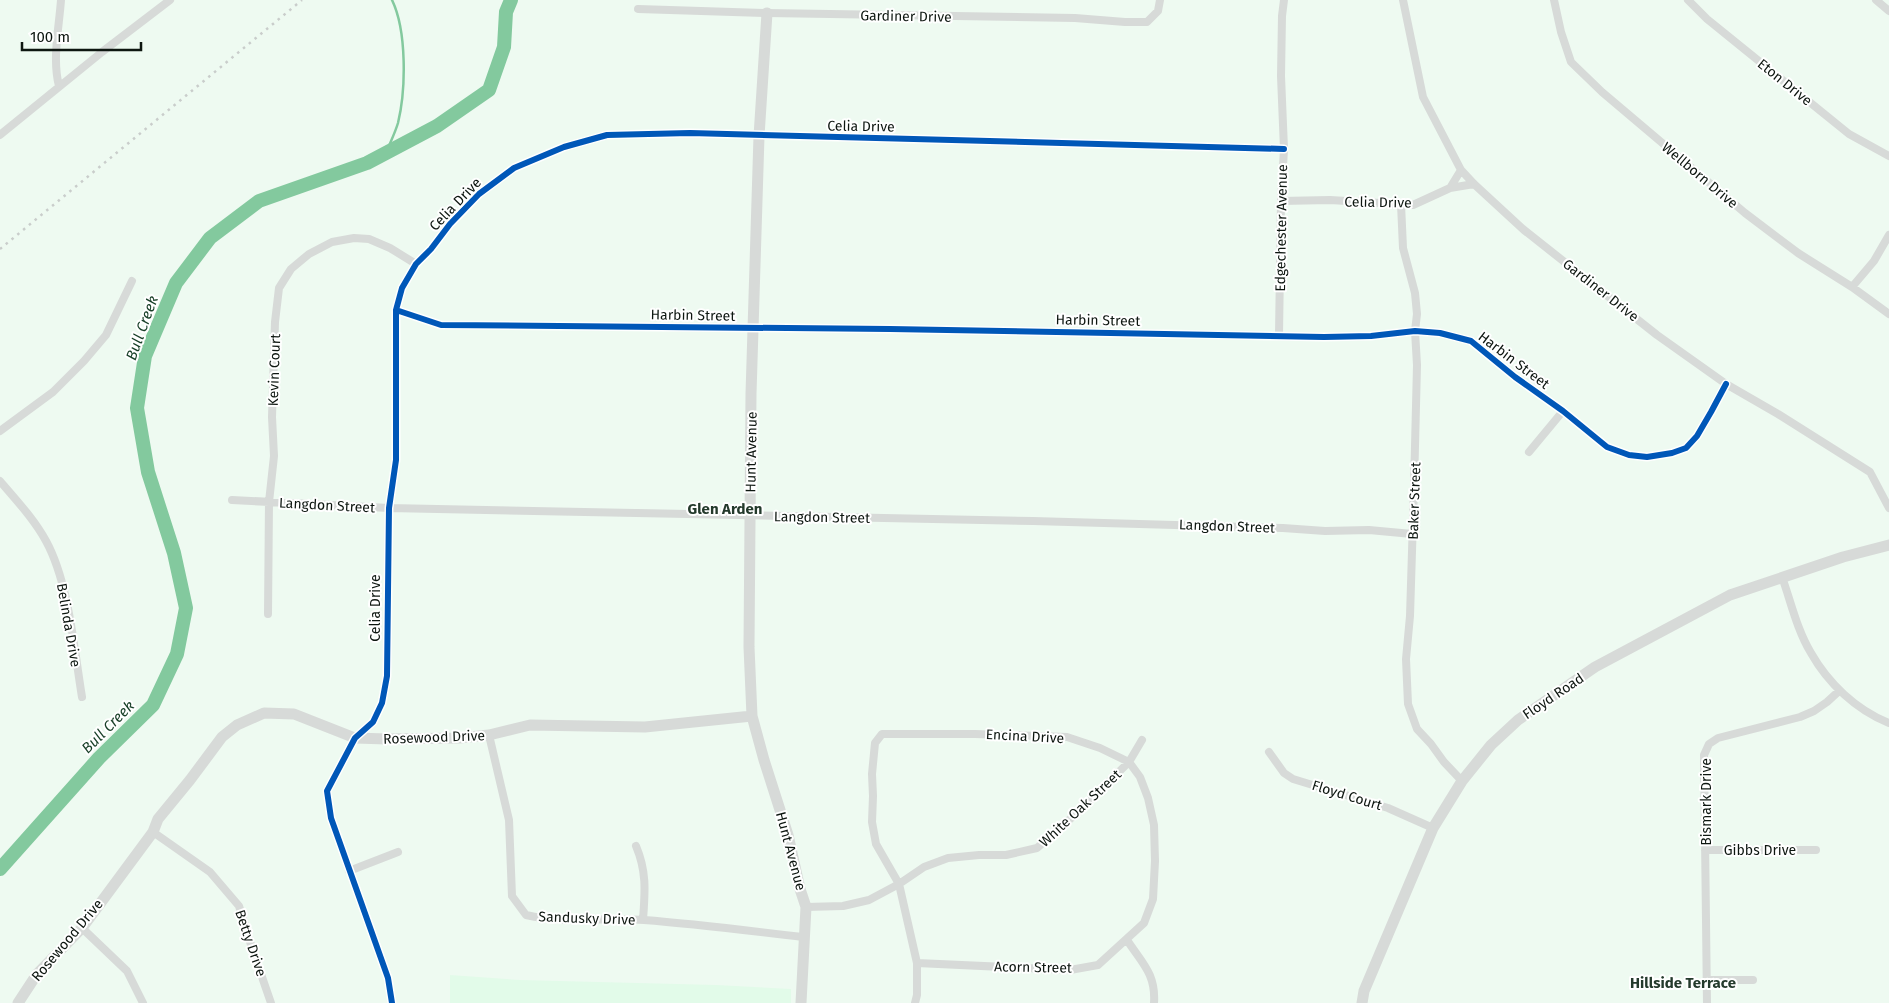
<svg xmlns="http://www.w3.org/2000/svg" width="1889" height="1003" viewBox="0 0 1889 1003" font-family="'Fira Sans',sans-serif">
  <rect width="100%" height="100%" fill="#eefaf1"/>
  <!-- built -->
  <path fill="#e2fbe9" d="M450,975l70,5 196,5 75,4v14h-341z"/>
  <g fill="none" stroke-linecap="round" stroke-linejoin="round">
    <!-- stream -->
    <path stroke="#83c99e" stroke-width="2.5" d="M386,153c4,-10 9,-20 12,-30 8,-33 9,-92 -6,-123"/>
    <!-- river -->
    <path stroke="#83c99e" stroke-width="14" d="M0,869l99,-111 54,-53 24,-51 9,-46 -12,-55 -26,-81 -11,-64 8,-52 31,-73 34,-45 49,-37 108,-38 70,-37 52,-36 15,-43 2,-35 5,-12"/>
    <!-- street -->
    <path stroke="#d7dad8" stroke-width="8" d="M1403,0l20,97 38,73 13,14 50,46 133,105 69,49 52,30 92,58 19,36
      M1554,0l7,32 10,30 31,30 143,121 53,40 54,34 37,27
      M1688,0l19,19 142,115 40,22
      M1876,0l13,11
      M638,9l129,4 308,5 50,4h22l11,-11 2,-11
      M59,86c-7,-27 0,-58 2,-86
      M0,135l102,-83 68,-52
      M1450,188l24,-4
      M1281,201l49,-1 83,5 37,-17 11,-18
      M1401,204l2,44 12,45 2,21 -2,17 2,34 -3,122 -4,129 -4,43 2,45 9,25 14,15 13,18 18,19
      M1852,287l22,-26 15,-26
      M396,310l45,15 449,4 434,8 47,-1 44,-5 25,2 31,8 44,36 48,34 44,36 22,8 18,2 25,-4 14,-5 11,-12 14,-24 15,-28
      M1279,335l2,-134 3,-52 -3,-73 1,-60 2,-16
      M0,431l53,-39 31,-31 22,-26 26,-54
      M1529,452l34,-41
      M0,481c17,20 34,38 46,60 23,42 28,108 36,156
      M232,500l157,8 644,13 250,7 42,3 44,-1 43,4
      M1782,577c9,25 15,53 29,76 17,30 45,57 78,70
      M268,614l1,-112 5,-46 -2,-39 3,-95 4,-34 12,-19 18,-15 23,-12 22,-4 15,1 21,9 26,16
      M489,735l20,85 3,76 14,19c39,9 78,2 118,5 53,4 106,11 159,17
      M1269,752l15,21 9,6 95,29 45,20
      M153,832l57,40 29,34 13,42 19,55
      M636,846c11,26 9,46 7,74
      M1705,850h111
      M349,871l49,-19
      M806,907l37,-1 26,-6 30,-16 25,-17 24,-9 31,-3h27l31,-7 40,-35 52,-51 13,-22
      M82,928l45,43 16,32
      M1127,940c15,23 29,34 27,63
      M1707,980h46
      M392,1003l-4,-25 -57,-160 -4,-27 28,-53 18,-16 9,-19 5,-27 2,-168 7,-48v-150l6,-22 14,-24 15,-15 19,-25 29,-30 35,-26 50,-21 43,-12 83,-2 594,16
      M915,1003l2,-8v-32l-18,-79 -23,-40 -4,-22 1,-26 -1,-22 3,-31 7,-9h93l92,3 33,11 29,14 11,15 8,21 6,27 1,36 -2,38 -9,24 -46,42 -28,5 -153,-7
      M1707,1003l-3,-248 5,-11 9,-6 82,-21 14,-6 13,-9 12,-11"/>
    <!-- secondary -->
    <path stroke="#d7dad8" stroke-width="11" d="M767,13l-8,123 -8,258 -2,253 3,69 12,44 24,75 12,54 6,18 -5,96
      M18,1003l19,-29 45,-46 71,-96 5,-13 32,-39 32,-43 15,-12 27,-12 30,1 61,24 32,1 72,-1 30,-3 41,-10 115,2 107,-11
      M1362,1003l2,-12 69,-163 29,-47 29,-36 27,-25 77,-53 135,-72 113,-38 46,-12"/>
    <!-- rail -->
    <path stroke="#c9cdcb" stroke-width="2.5" stroke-dasharray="2.5 5" stroke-linecap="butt" d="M0,249l302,-249"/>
    <!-- cycleway casing -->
    <g stroke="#fff" stroke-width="9">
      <path id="cycleway" d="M396,310l45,15 449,4 434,8 47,-1 44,-5 25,2 31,8 44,36 48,34 44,36 22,8 18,2 25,-4 14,-5 11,-12 14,-24 15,-28
        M392,1003l-4,-25 -57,-160 -4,-27 28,-53 18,-16 9,-19 5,-27 2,-168 7,-48v-150l6,-22 14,-24 15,-15 19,-25 29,-30 35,-26 50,-21 43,-12 83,-2 594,16"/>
    </g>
    <!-- cycleway -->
    <use href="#cycleway" stroke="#0057b8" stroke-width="6"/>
  </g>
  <g text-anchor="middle" stroke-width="4" stroke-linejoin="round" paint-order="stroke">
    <!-- street labels -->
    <g font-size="14" fill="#0d1610" stroke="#fff">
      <text transform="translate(906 16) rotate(1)" y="5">Gardiner Drive</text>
      <text transform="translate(1785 82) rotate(39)" y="5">Eton Drive</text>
      <text transform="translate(861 126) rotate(1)" y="5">Celia Drive</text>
      <text transform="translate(1700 175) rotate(40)" y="5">Wellborn Drive</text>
      <text transform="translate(1378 202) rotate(1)" y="5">Celia Drive</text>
      <text transform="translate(455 204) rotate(-46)" y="5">Celia Drive</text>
      <text transform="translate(1281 228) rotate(-89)" y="5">Edgechester Avenue</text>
      <text transform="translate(1601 290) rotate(38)" y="5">Gardiner Drive</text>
      <text transform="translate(693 315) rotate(1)" y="5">Harbin Street</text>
      <text transform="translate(1098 320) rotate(1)" y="5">Harbin Street</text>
      <text transform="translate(1514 360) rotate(37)" y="5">Harbin Street</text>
      <text transform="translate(274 370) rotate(-88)" y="5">Kevin Court</text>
      <text transform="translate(751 452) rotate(-89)" y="5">Hunt Avenue</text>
      <text transform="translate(1414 501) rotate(-88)" y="5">Baker Street</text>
      <text transform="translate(327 505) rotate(3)" y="5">Langdon Street</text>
      <text transform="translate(822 517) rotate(1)" y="5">Langdon Street</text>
      <text transform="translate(1227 526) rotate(2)" y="5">Langdon Street</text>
      <text transform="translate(375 608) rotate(-90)" y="5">Celia Drive</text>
      <text transform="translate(69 625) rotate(80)" y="5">Belinda Drive</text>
      <text transform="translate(1553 696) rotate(-34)" y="5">Floyd Road</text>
      <text transform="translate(1025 736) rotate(3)" y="5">Encina Drive</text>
      <text transform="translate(434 737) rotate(-2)" y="5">Rosewood Drive</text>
      <text transform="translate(1347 795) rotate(17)" y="5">Floyd Court</text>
      <text transform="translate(1706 802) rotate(-90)" y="5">Bismark Drive</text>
      <text transform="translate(1080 808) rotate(-43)" y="5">White Oak Street</text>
      <text x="1760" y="855">Gibbs Drive</text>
      <text transform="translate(791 851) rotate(75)" y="5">Hunt Avenue</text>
      <text transform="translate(587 918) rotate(2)" y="5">Sandusky Drive</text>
      <text transform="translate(67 940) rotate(-50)" y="5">Rosewood Drive</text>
      <text transform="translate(251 943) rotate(71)" y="5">Betty Drive</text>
      <text transform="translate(1033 967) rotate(1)" y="5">Acorn Street</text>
    </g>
    <!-- water labels -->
    <g font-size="15" font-style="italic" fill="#163e26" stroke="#fff">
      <text transform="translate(142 328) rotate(-70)" y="5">Bull Creek</text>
      <text transform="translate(108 727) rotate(-45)" y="5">Bull Creek</text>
    </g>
    <!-- neighbourhood labels -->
    <g font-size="15" font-weight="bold" fill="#243a2c" stroke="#fff">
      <text x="725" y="514">Glen Arden</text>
      <text x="1683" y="988">Hillside Terrace</text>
    </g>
  </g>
  <!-- scale -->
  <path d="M22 42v8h119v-8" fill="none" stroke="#0d1610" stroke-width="2.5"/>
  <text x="30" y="42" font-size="15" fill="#0d1610" stroke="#ffffff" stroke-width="4" paint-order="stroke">100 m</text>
</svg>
